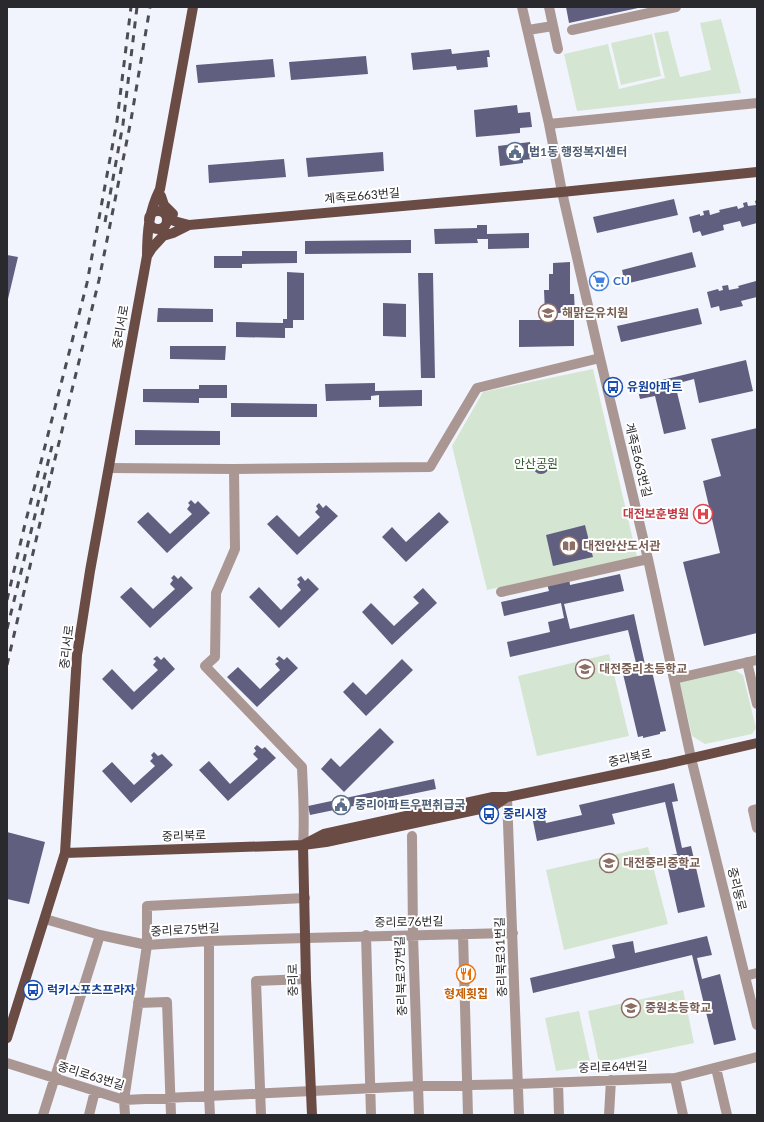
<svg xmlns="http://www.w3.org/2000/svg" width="764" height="1122" viewBox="0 0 764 1122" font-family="Lato,'Noto Sans KR',sans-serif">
  <rect width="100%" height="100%" fill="#f2f4fd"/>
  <!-- green -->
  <path fill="#d4e6d2" d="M721,19l20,74 -164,18 -13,-57 44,-10 11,45 46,-11 -11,-45 14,-2 12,46 31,-7 -11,-47z
    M652,34l9,42 -40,9 -10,-42z
    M593,369l44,188 -150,33 -35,-144 31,-54z
    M609,654l20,82 -92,20 -19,-80z
    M733,669l10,6 13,53 -4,6 -47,10 -13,-8 -13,-55z
    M648,847l20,77 -104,26 -18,-80z
    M683,990l11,53 -95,20 -11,-52z
    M579,1011l12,55 -35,5 -11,-53z"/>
  <!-- building -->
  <path fill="#615f80" d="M566,7h72v1l-69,15z
    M451,49l1,5 37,-4 1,7h-3l1,10 -31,3 -1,-4 -43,4 -2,-17z
    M366,56l2,18 -77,6 -2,-18z
    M273,59l2,18 -77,6 -2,-18z
    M517,105l1,8 12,-1 2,15 -12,1v5l-44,4 -2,-27z
    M530,142l2,17 -9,1v3l-23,3 -2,-20z
    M383,152l1,19 -76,6 -2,-19z
    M284,159l2,18 -77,6 -1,-18z
    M674,199l4,16 -81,18 -4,-16z
    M757,200v23l-15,4 -2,-6 -17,4 1,5 -22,6 -2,-5 -7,2 -4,-16 11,-3v2l4,-1 -1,-4 6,-1 1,5 10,-3 -1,-2 18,-4 1,3 6,-2 -1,-4 4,-1 1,4 8,-1 -1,-4z
    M477,225h10v9l42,-1v15l-41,1v-10h-11l1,4 -43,1 -1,-15 43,-1z
    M411,240v13l-106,1v-13z
    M242,251h55v12l-55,1v4h-28v-12h28z
    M692,252l4,15 -71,17 -3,-14z
    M7,255l11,2 -10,42h-1z
    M570,262v32h4l1,19h-30l-1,-23h5v-16h4v-11z
    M287,272l17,1v47h-11v8h-8v10l-49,-1v-15l47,1v-4h4z
    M418,273h15l2,105h-14z
    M756,281l1,16 -16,4 2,5 -23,5 -1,-5 -8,2 -4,-16 11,-3 1,2 4,-1 -1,-4 6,-1 1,5 10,-2 -1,-2z
    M383,303l23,1v33l-23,-1z
    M158,308l55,1v13h-56z
    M698,308l4,16 -81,18 -4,-16z
    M519,320h55v26l-55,1z
    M170,346h56l-1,14 -55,-1z
    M746,360l7,31 -54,12 -5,-24 -19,5 11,45 -22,5 -9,-38 -15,3 -3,-13z
    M375,383v8l47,-1v16l-43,1v-12l-8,1v4l-45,1 -1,-17z
    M199,385h28v13h-28v5l-56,-1v-13h56z
    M231,403l86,1v13h-86z
    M757,428v205l-53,13 -21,-84 37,-9 -17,-72 18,-5 -10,-37z
    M135,430l85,1v14h-85z
    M533 466a8 8 0 1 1 16 0a8 8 0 1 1-16 0Z
    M191,500l4,4 3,-3 12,12 -43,40 -30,-31 11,-10 22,22 22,-20 -5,-5 3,-4 -2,-2z
    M319,503l4,5 3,-3 12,11 -41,39 -30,-31 10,-9 22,22 21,-20 -5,-5 3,-3 -2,-3z
    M439,512l10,10 -43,40 -24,-25 10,-10 14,15z
    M585,525l8,32 -40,9 -7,-31z
    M620,574l4,17 -60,13 6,25 64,-15 12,55 5,-2 15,64 -6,1v2l-17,4v-2l-5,1 -15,-63 8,-2 -1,-4 7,-1 -9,-37 -118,27 -3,-15 43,-10 -2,-10 16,-4 -3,-15 -57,13 -3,-14 48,-11 -2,-7 22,-5 1,6z
    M174,575l4,4 3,-3 12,12 -43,40 -30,-31 11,-10 22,22 22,-20 -5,-5 3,-4 -2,-2z
    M301,576l4,5 3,-3 11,11 -40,39 -30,-31 10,-10 22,23 20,-20 -4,-5 3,-3 -3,-3z
    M423,588l14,15 -45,42 -30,-33 9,-9 23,23 25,-23 -6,-6z
    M157,656l4,4 3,-3 11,12 -43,41 -30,-31 10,-10 22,23 24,-22 -5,-5 3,-4 -3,-2z
    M279,656l5,4 3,-3 11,11 -41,39 -30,-30 11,-10 22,22 20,-19 -5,-6 4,-3 -3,-2z
    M402,659l11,11 -47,46 -23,-24 10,-10 13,13z
    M380,728l14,14 -50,50 -23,-23 10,-11 9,9z
    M257,745l5,4 3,-2 11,11 -48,43 -29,-31 10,-9 21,23 28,-25 -5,-5 3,-3 -2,-3z
    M154,752l4,4 4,-2 11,11 -42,38 -29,-32 10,-9 22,23 21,-19 -5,-5 3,-3 -2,-3z
    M434,779l2,10 -126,26 -2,-9z
    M674,783l4,18 -6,1 10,46 9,-2 14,61 -27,6 -13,-57 12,-2 -12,-52 -53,12 3,10 -78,17 -4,-20 12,-2 1,4 36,-8 -3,-10z
    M7,832l38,10 -16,62 -22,-5z
    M707,936l5,19 -15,3 5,21 18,-5 16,66 -22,5 -22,-90 -159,38 -3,-15 85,-20 -3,-13 21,-4 2,12z"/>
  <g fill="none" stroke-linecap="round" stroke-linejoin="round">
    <!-- minor -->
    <path stroke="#aa9793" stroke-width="10" d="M522,7l27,117 13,68 38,166 48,201 43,199 66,267
      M549,7l9,42
      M528,30l25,-4
      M572,30l104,-23
      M549,124l208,-21
      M109,468l125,1 196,-2 47,-79 123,-30
      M234,469l1,80 -19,44 -1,64 -10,9 97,101c1,26 3,52 1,78
      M501,592l147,-33
      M747,662l10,42
      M674,679l83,-19
      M507,797l12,318
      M757,809l-4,1 4,18
      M412,836l1,99 6,180
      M45,919l55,16 47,10 62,-4 97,-3 207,-5
      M463,934l5,181
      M366,935l5,180
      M209,941v155l1,19
      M745,976l12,-3
      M138,1003l29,-1 4,113
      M7,1063l117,37 294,-14 100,-2 157,-6 82,-21
      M716,1068l11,47
      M675,1078l8,37
      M558,1083l1,32
      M43,1115l57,-180
      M89,1115l6,-24
      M125,1115l-1,-15 23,-155v-39l158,-8
      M261,1115l-5,-134 50,-2
      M609,1115l2,-35"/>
    <!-- major -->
    <path stroke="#6b4c45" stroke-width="10" d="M161,196l3,9 9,9
      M149 220a9 9 0 1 1 18 0a9 9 0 1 1-18 0Z
      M167,217l7,4 15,4 373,-33 195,-20
      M147,256l5,-8 11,-12 10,-3 16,-8
      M303,845l21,-11 169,-37h14l159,-33 91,-21
      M303,845l3,134 6,136
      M65,853l238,-8 23,-3 168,-36 13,-9
      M7,1038l58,-185 12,-198 13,-84 57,-315c0,-25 2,-45 13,-67l33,-182"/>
    <!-- rail -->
    <path stroke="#4c4c52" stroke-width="3" stroke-dasharray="7 7" stroke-linecap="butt" d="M105,222l18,-98 14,-117
      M7,600l18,-76 62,-241 30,-162 14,-114
      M7,629l45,-183
      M7,665l46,-198 46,-187 32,-160 19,-113"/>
  </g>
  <!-- icons -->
  <defs>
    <g id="civic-ring" transform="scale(1)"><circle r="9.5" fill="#fff" stroke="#5c6f8a" stroke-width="1.5"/><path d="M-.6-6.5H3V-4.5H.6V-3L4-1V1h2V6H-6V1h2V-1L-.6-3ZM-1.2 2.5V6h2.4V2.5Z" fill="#5c6f8a"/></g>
    <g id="supermarket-ring" transform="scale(1)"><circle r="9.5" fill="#fff" stroke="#3f7fe0" stroke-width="1.5"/><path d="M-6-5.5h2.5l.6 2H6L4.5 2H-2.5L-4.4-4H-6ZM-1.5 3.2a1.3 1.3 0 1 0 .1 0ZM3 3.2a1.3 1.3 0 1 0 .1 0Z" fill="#3f7fe0"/></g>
    <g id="school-ring" transform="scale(1)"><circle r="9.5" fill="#fff" stroke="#8d6e63" stroke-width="1.5"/><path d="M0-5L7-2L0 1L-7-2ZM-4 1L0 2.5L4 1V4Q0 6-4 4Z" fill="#8d6e63"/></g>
    <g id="bus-ring" transform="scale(1)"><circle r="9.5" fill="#fff" stroke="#1a4fb4" stroke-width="1.5"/><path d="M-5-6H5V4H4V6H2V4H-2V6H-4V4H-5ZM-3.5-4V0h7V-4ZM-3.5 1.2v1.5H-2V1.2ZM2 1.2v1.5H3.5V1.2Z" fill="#1a4fb4"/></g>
    <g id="hospital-ring" transform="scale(1)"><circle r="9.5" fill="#fff" stroke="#e0444e" stroke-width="1.5"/><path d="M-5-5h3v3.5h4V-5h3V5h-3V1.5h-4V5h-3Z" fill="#e0444e"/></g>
    <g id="library-ring" transform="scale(1)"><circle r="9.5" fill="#fff" stroke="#8d6e63" stroke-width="1.5"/><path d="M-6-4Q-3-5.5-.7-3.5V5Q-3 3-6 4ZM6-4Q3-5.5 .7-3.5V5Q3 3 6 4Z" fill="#8d6e63"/></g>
    <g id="restaurant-ring" transform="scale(1)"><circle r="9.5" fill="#fff" stroke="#e8710a" stroke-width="1.5"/><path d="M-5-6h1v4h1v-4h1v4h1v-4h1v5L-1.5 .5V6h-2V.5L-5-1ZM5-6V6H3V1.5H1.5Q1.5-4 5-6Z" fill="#e8710a"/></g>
  </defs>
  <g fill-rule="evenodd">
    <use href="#civic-ring" x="515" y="152"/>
    <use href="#supermarket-ring" x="599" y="281"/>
    <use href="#school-ring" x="548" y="313"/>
    <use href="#bus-ring" x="613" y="387"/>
    <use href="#hospital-ring" x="703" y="514"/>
    <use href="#library-ring" x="569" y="546"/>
    <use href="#school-ring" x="585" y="669"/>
    <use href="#civic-ring" x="341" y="805"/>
    <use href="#bus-ring" x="489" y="814"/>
    <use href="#school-ring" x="609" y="863"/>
    <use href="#restaurant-ring" x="466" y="974"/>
    <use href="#bus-ring" x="33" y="990"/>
    <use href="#school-ring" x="631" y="1008"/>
  </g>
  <g text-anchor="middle" stroke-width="4" stroke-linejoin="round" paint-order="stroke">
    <!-- service labels -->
    <g font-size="12" font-weight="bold" fill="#4e5e75" stroke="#fff" text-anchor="start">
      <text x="529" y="156">법1동 행정복지센터</text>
      <text x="355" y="809">중리아파트우편취급국</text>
    </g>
    <!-- street labels -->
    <g font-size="12" fill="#29292e" stroke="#fff">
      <text transform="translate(362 196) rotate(-5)" y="4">계족로663번길</text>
      <text transform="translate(121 327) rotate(-80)" y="4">중리서로</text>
      <text transform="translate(638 460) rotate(76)" y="4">계족로663번길</text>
      <text transform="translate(67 647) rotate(-83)" y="4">중리서로</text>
      <text transform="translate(630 758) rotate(-12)" y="4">중리북로</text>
      <text transform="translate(184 836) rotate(-2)" y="4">중리북로</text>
      <text transform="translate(737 889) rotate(76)" y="4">중리동로</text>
      <text transform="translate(409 922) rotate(-1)" y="4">중리로76번길</text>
      <text transform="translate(185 930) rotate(-3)" y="4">중리로75번길</text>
      <text transform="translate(501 957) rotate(-92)" y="4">중리북로31번길</text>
      <text transform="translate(401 976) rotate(-92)" y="4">중리북로37번길</text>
      <text transform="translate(293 980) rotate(-91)" y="4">중리로</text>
      <text transform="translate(613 1067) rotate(-2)" y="4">중리로64번길</text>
      <text transform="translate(91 1076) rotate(17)" y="4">중리로63번길</text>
    </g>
    <!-- shop labels -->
    <g font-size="12" font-weight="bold" fill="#366cbe" stroke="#fff" text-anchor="start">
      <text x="613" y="285">CU</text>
    </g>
    <!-- education labels -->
    <g font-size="12" font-weight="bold" fill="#785e54" stroke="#fff" text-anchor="start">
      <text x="562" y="317">해맑은유치원</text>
      <text x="583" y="550">대전안산도서관</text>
      <text x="599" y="673">대전중리초등학교</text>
      <text x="623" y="867">대전중리중학교</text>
      <text x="645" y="1012">중원초등학교</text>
    </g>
    <!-- transit labels -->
    <g font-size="12" font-weight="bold" fill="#164399" stroke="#fff" text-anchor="start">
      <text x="627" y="391">유원아파트</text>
      <text x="503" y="818">중리시장</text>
      <text x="47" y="994">럭키스포츠프라자</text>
    </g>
    <!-- park labels -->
    <g font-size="12" fill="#30582d" stroke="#fff">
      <text x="536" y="468">안산공원</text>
    </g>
    <!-- health labels -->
    <g font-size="12" font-weight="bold" fill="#be3a42" stroke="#fff" text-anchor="end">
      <text x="689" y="518">대전보훈병원</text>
    </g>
    <!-- food labels -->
    <g font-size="12" font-weight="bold" fill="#c56008" stroke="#fff">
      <text x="466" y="998">형제횟집</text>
    </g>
  </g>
  <!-- border -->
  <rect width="764" height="1122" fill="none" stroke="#29292e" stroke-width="16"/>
</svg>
